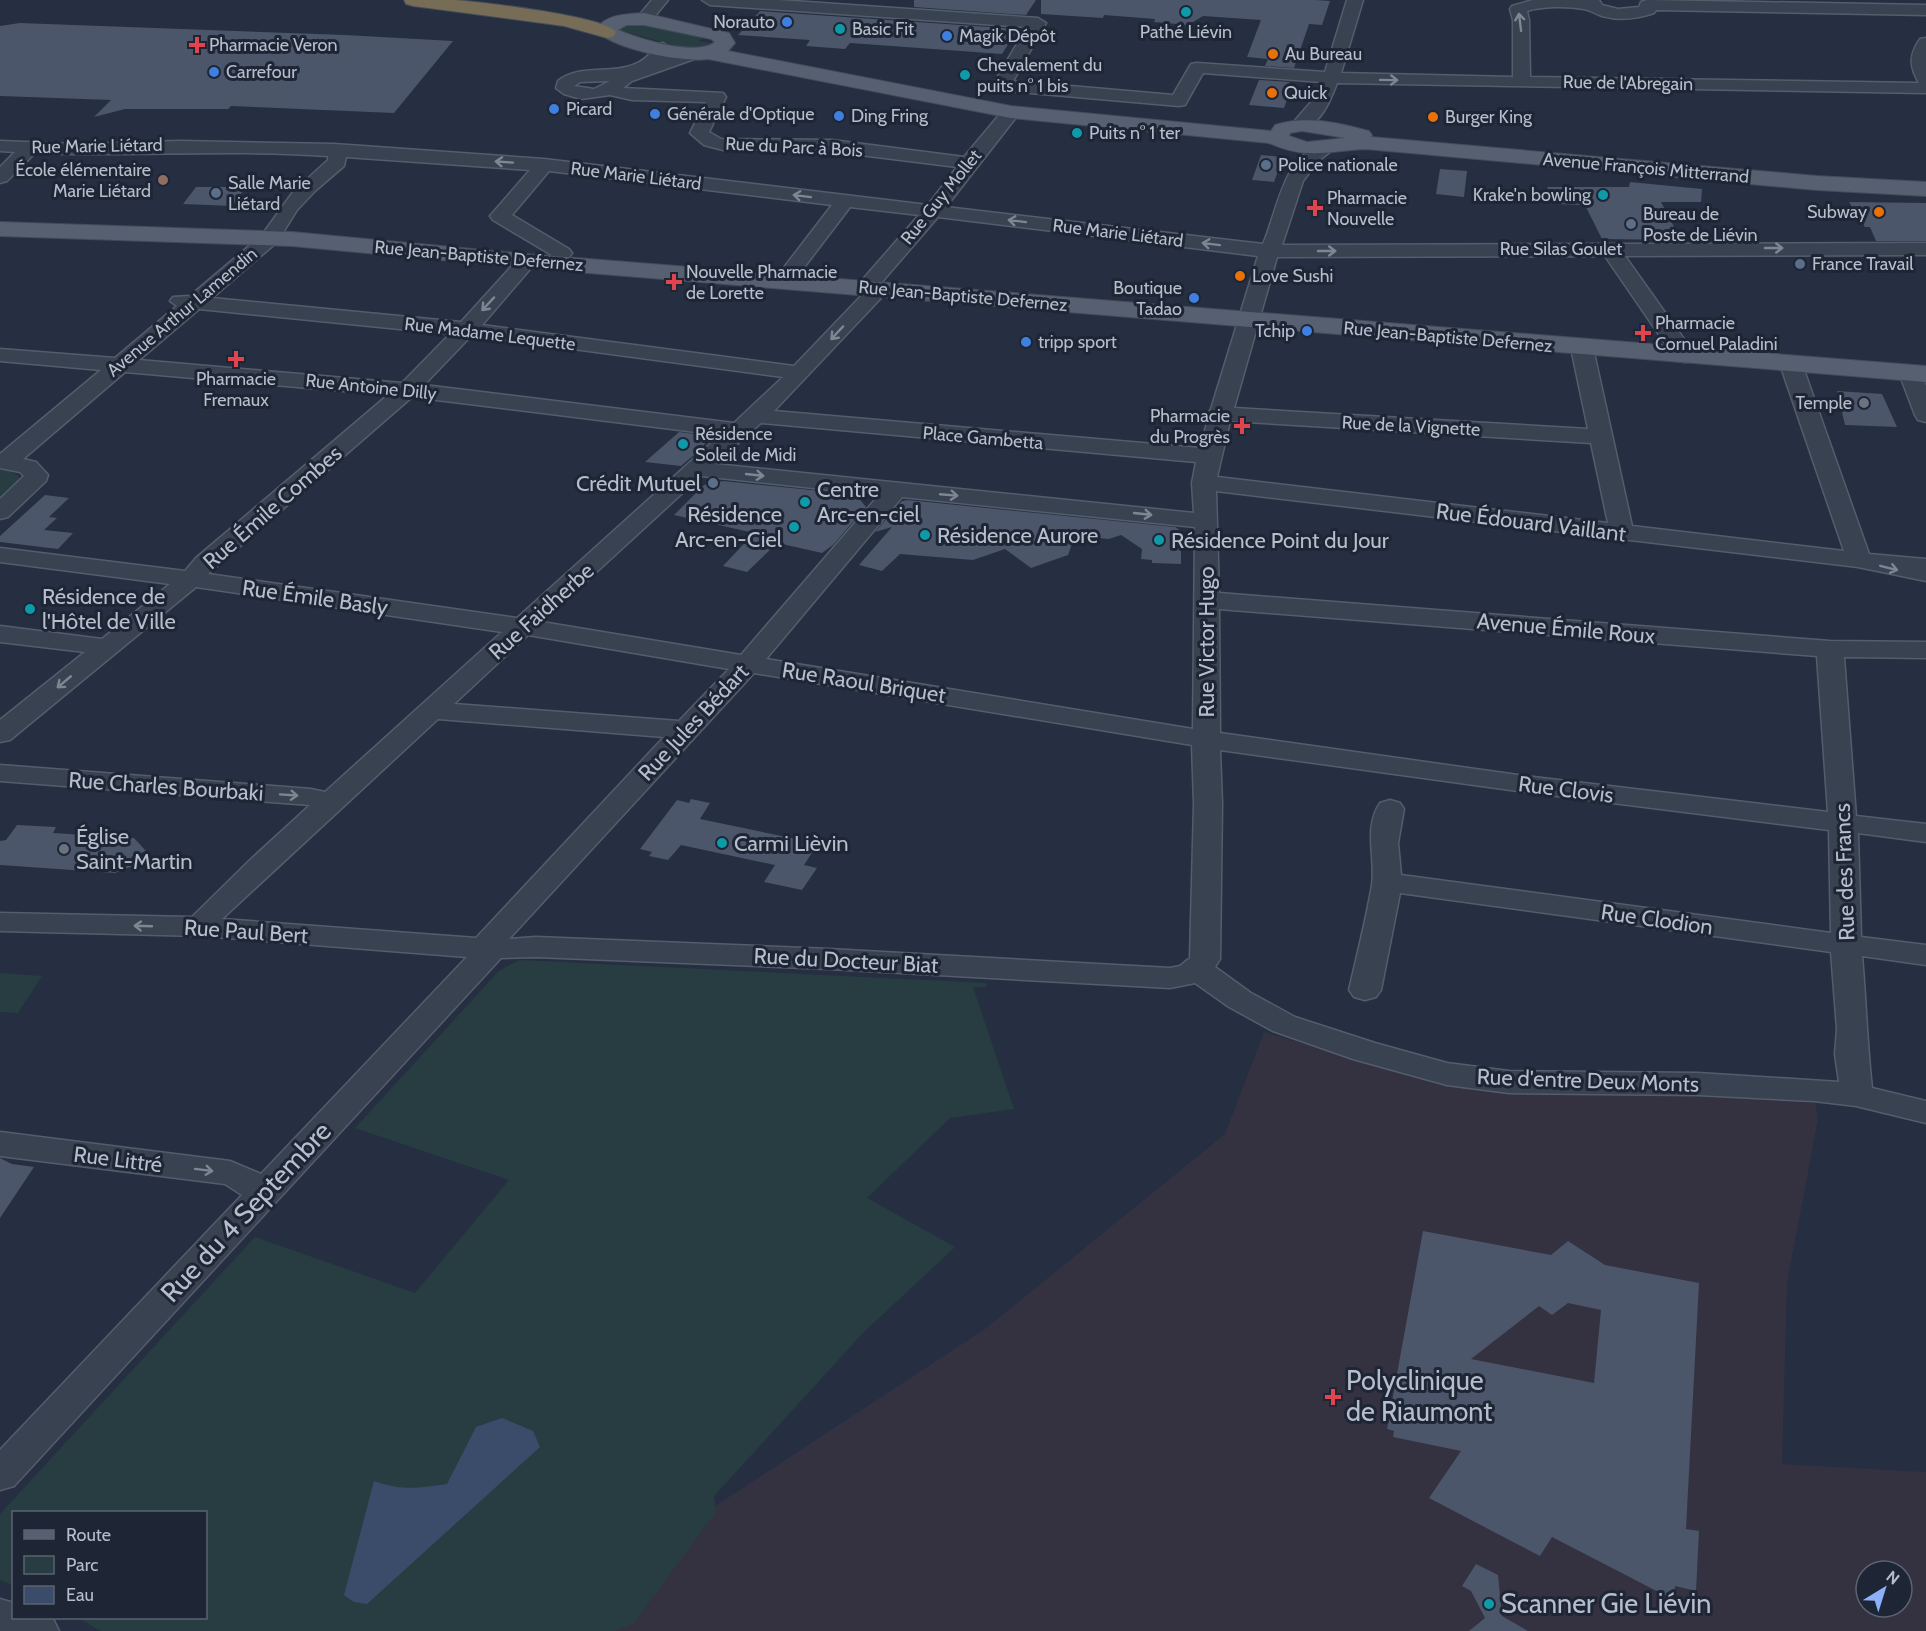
<svg xmlns="http://www.w3.org/2000/svg" width="1926" height="1631" viewBox="0 0 1926 1631" font-family="Cabin,sans-serif">
  <rect width="100%" height="100%" fill="#252f41"/>
  <!-- medical -->
  <path fill="#343141" fill-rule="evenodd" d="M1264,1032l176,51 298,12 77,6 3,18 -31,164 -5,181 144,8v159h-1348l122,-115 285,-187 240,-195zM1866,1571h36v36h-36z"/>
  <!-- green -->
  <path fill="#273d42" d="M633,22l72,14 -6,5 16,3 -27,5 -69,-19v-3z
    M0,467l18,8 2,8 -20,19z
    M519,960l467,23v4h-13l41,122 -64,9 -83,80 88,49 -92,86 -149,163 2,16 -82,111 -18,8h-515l-23,-13h128v-106h-192l-1,73 -13,-5v-66l255,-277 160,56 94,-113 -154,-52 144,-157z
    M0,973l42,3 -24,37 -18,-1z"/>
  <!-- water -->
  <path fill="#3b4c6a" d="M502,1418l31,13 7,16 -173,157 -13,-2 -10,-7 30,-114c28,10 45,7 73,3l29,-57z"/>
  <!-- building -->
  <path fill="#4b566a" fill-rule="evenodd" d="M914,0h122l-10,15 -112,-8z
    M1041,0h274l15,1 -8,24 -13,-1 -15,44 -29,-2 3,-7 -21,-2 14,-37 -58,-4 -15,9 -34,-3 1,-3 -51,-4 -1,3 -62,-4z
    M760,11l258,18 -16,25 -152,-11 -5,6 -39,-3 4,-6 -72,-5z
    M20,23l325,12 108,6 -59,72 -163,-7 -3,3h-103l-31,8 17,-17 -111,-4v-70z
    M1259,80l31,2 -2,6h3l-7,20 -35,-3z
    M1261,155l22,2 -9,25 -22,-2z
    M1440,169l27,2 -3,26 -28,-3z
    M1630,182l72,7 -1,13h-40l20,38 -79,-1 -17,-34 -30,-1 -8,-17h82z
    M196,187h50l-14,19 -49,-2z
    M1849,202l77,1v38h-50l-6,-14h-5z
    M1837,391l45,3 15,33 -52,-2z
    M679,432l32,4 -11,14 -19,16 -36,-4z
    M723,481l98,10 32,7 5,-1 8,10 -33,38 -11,8 -40,-9 -10,4 -25,24 -24,-6 31,-33 -80,-18 30,-30z
    M45,495l24,3 -20,19 8,1 -13,12 29,3 -15,16 -58,-7v-6z
    M907,500l268,27 6,4v33l-29,-1v-3l-11,-1 1,-10 -21,-14 -12,4 -34,-3 -7,19 -37,13 -26,-19 -32,11 -73,-6 -18,17 -23,-6 33,-38 -17,5 27,-31z
    M691,799l19,4 -10,16 101,21 -3,5 17,3 -11,17 13,3 -15,22 -38,-8 11,-17 -94,-20 -13,15 -19,-4 3,-4 -12,-3 37,-49 12,3z
    M17,825l39,2 -3,6 81,5 12,13 -15,6 7,7 -23,9 -115,-8v-24l6,-1z
    M0,1158l12,6 22,3 -34,51z
    M1423,1231l128,24 17,-14 37,24 94,18 -13,246 13,2 -3,60 -21,-5 -1,14 -122,-63 -12,19 -111,-58 32,-47 -68,-14 1,-6 -7,-2zM1568,1303l33,7 -7,73 -123,-24 68,-53 13,9z
    M1476,1564l22,11 4,41 26,15h-59l16,-13 -14,-27 -9,-5z"/>
  <g fill="none" stroke-linecap="round" stroke-linejoin="round">
    <!-- minor casing -->
    <g stroke="#545d6b" stroke-width="3">
      <path id="minor" d="M652,0h16l-18,22h-12l-2,-3z
        M702,0h76l260,18 8,5 -33,58 160,14 18,-31 6,-1 128,9 22,-72h16l-22,73 172,4v-57l-3,-11 2,-3 21,-6h66l3,5 16,4 21,-2 2,-5 6,-2 279,5v10l-270,-5 -2,3c-18,6 -34,8 -52,3 -6,-2 -12,-6 -18,-7 -17,-3 -41,-3 -57,2l2,9 1,57 389,6c-10,-17 -10,-28 1,-44l6,-1v55l-589,-10c-6,17 -20,50 -42,45l-3,-4 19,-22 10,-20 -118,-9 -18,32 -6,1 -172,-15 -6,-1 -7,-7 33,-56 -317,-22z
        M663,43l8,5 1,4 -3,4 22,-7 8,5 -2,4 -65,23 -9,7 100,5 3,4 -17,35 12,7 111,1 132,17 41,-49h12l3,4 -3,4 -71,91 317,37c15,-34 20,-91 63,-101l6,1 3,4 -17,13 -15,20 -21,64 644,-2v12l-301,1 71,100 -3,5 -8,1 -8,-1 -72,-105 -328,1 -43,151 354,21 -17,-81 3,-5 8,-1 8,1 3,5 39,178 212,25 -62,-181 5,-12 8,-1 8,1 3,5 -2,7 65,184 57,5v22l-68,-14 -642,-76 3,102 611,48 96,1v16l-82,-1 12,159 70,8v18l-68,-9 3,104 65,8v20l-64,-9c4,44 5,88 10,132l54,13v22l-70,-17 -42,-5 -116,-6 -189,-2 -62,-8 -94,-26 -80,-28 -44,-24 -34,-24 -25,5 -341,-19 -293,-12 -35,1 -487,528 -14,4v-40l242,-255 -17,-11 -225,-28v-24l230,29 31,13 206,-217 -266,-21 -201,-5v-18l192,4 57,-56 61,-56 -310,-24v-16l311,24 14,3 177,-160 -306,-45 -186,153 -10,2v-22l85,-68 -85,-10v-16l102,13 68,-55 -170,-22v-14l185,23 11,-13 192,-163 -263,-23 -102,87 13,3 12,13 -2,6 -38,36 -8,2v-20l24,-23 -4,-4 -20,-4v-14l101,-84 -101,-9v-12l115,9 62,-52 -7,-5 3,-4 17,-1 72,-61 31,-43 35,-32v-4c-98,-7 -195,1 -293,-3l-28,28 -7,2v-16l15,-15 -15,-1v-10l79,3 101,-3 154,3 210,15 384,46 29,-38 -145,-18 -89,1 -19,-5 -14,-12 16,-31 -74,-2 -22,-5 -29,4 -17,-5 -8,-6 2,-7c28,-23 76,4 99,-37zM610,81l-16,8 -20,-3 6,-4zM346,157l184,13 -40,46 3,4 62,37h14l3,-4 -3,-4 -57,-34 37,-44 283,34 -53,69 3,4h14l54,-71 69,8 -55,63 -3,4 4,8 -1,3 -70,73 -312,-41 55,-64 -3,-4h-14l-59,65 -249,-24 65,-56 20,-32 18,-19 29,-25zM938,217l320,39 -47,153 -3,5 1,2 -9,32 -426,-37 106,-112 5,-9 -4,-7zM199,309l251,25 -48,49 -263,-23zM471,336l12,1 300,40 -49,46 -310,-38zM412,397l308,38 -203,183 -309,-44zM1230,421l361,22 17,80 -391,-46zM761,423l435,39 -4,21 2,30 -479,-49zM701,476l178,19 -138,160 -199,-33zM902,497l293,30 -2,202 -427,-70zM1219,609l598,47 11,156 -303,-36 -305,-43zM528,635l201,34 -50,52 -225,-17zM754,673l438,72 2,59 -4,154 -10,8 -10,2 -341,-19 -293,-12 -27,2zM438,719l226,18 -188,201 -254,-19zM1220,750l305,42 304,38 2,103 -430,-58 -3,-32 6,-34 -4,-6 -10,-3 -10,3c-17,25 -4,55 -8,82 -6,35 -15,70 -23,105l5,7 11,3 11,-3 5,-7 19,-97 431,59 6,77 -2,25 4,28 -141,-9 -189,-2 -62,-8 -72,-20 -80,-26 -44,-24 -36,-26 5,-8 2,-155z
        M1910,367l8,1 8,18v36l-8,-2 -3,-5 -16,-42 3,-5z
        M0,1599l14,4v15h35l4,1 6,12h-59z"/>
    </g>
    <!-- major casing -->
    <g stroke="#434b5a" stroke-width="2">
      <path id="major" d="M644,13l85,20 6,10 -7,8 283,55 260,25 4,-6c32,-10 62,-2 94,6l3,4 -1,2 446,39 109,6v14l-109,-6 -451,-41c-40,2 -58,11 -97,-6l-258,-25 -303,-59c-23,4 -99,-10 -112,-30 10,-15 32,-15 48,-16zM627,25h17l67,14 4,3c-20,15 -75,-3 -97,-12zM1302,131l44,7 -39,4 -18,-6 1,-3z
        M0,222l292,10 235,22 1399,112v16l-1399,-114 -235,-22 -292,-10z"/>
    </g>
    <!-- highway casing -->
    <g stroke="#444c5b" stroke-width="2">
      <path id="highway" d="M404,0c17,0 34,0 51,0 25,2 150,16 161,32l-2,4 -7,2 -43,-12 -151,-20 -7,-2z"/>
    </g>
    <!-- minor -->
    <use href="#minor" fill="#394251" fill-rule="evenodd"/>
    <!-- major -->
    <use href="#major" fill="#576070" fill-rule="evenodd"/>
    <!-- highway -->
    <use href="#highway" fill="#776c56" fill-rule="evenodd"/>
  </g>
  <!-- one-way arrows -->
  <defs><path id="oneway-shaft" d="M-6 0H5M1.5-3L5.5 0L1.5 3" fill="none" stroke-width="1.6" stroke-linecap="round" stroke-linejoin="round" transform="scale(1.5)"/></defs>
  <g stroke="#7e8694">
    <use href="#oneway-shaft" transform="translate(1520 22) rotate(-97)"/>
    <use href="#oneway-shaft" transform="translate(1389 80) rotate(1)"/>
    <use href="#oneway-shaft" transform="translate(504 162) rotate(-176)"/>
    <use href="#oneway-shaft" transform="translate(802 196) rotate(-173)"/>
    <use href="#oneway-shaft" transform="translate(1017 221) rotate(-173)"/>
    <use href="#oneway-shaft" transform="translate(1211 244) rotate(-173)"/>
    <use href="#oneway-shaft" transform="translate(1774 248)"/>
    <use href="#oneway-shaft" transform="translate(1327 251)"/>
    <use href="#oneway-shaft" transform="translate(488 304) rotate(133)"/>
    <use href="#oneway-shaft" transform="translate(837 333) rotate(133)"/>
    <use href="#oneway-shaft" transform="translate(755 475) rotate(6)"/>
    <use href="#oneway-shaft" transform="translate(949 495) rotate(5)"/>
    <use href="#oneway-shaft" transform="translate(1143 514) rotate(6)"/>
    <use href="#oneway-shaft" transform="translate(1889 568) rotate(14)"/>
    <use href="#oneway-shaft" transform="translate(64 682) rotate(140)"/>
    <use href="#oneway-shaft" transform="translate(289 795) rotate(4)"/>
    <use href="#oneway-shaft" transform="translate(143 926) rotate(-178)"/>
    <use href="#oneway-shaft" transform="translate(204 1170) rotate(7)"/>
  </g>
  <!-- markers -->
  <g fill="#0f9aa8" stroke="#1e2636" stroke-width="2">
    <circle cx="1186" cy="12" r="6"/>
    <circle cx="840" cy="29" r="6"/>
    <circle cx="965" cy="75" r="6"/>
    <circle cx="1077" cy="133" r="6"/>
    <circle cx="1603" cy="195" r="6"/>
    <circle cx="683" cy="444" r="6"/>
    <circle cx="805" cy="502" r="6"/>
    <circle cx="794" cy="527" r="6"/>
    <circle cx="925" cy="535" r="6"/>
    <circle cx="1159" cy="540" r="6"/>
    <circle cx="30" cy="609" r="6"/>
    <circle cx="722" cy="843" r="6"/>
    <circle cx="1489" cy="1604" r="6"/>
  </g>
  <g fill="#3f7fe0" stroke="#1e2636" stroke-width="2">
    <circle cx="787" cy="22" r="6"/>
    <circle cx="947" cy="36" r="6"/>
    <circle cx="214" cy="72" r="6"/>
    <circle cx="554" cy="109" r="6"/>
    <circle cx="655" cy="114" r="6"/>
    <circle cx="839" cy="116" r="6"/>
    <circle cx="1194" cy="298" r="6"/>
    <circle cx="1307" cy="331" r="6"/>
    <circle cx="1026" cy="342" r="6"/>
  </g>
  <g fill="#e0444e" stroke="#1e2636" stroke-width="2">
    <path d="M194 36h6v6h6v6h-6v6h-6v-6h-6v-6h6z"/>
    <path d="M1312 199h6v6h6v6h-6v6h-6v-6h-6v-6h6z"/>
    <path d="M671 273h6v6h6v6h-6v6h-6v-6h-6v-6h6z"/>
    <path d="M1640 324h6v6h6v6h-6v6h-6v-6h-6v-6h6z"/>
    <path d="M233 350h6v6h6v6h-6v6h-6v-6h-6v-6h6z"/>
    <path d="M1239 417h6v6h6v6h-6v6h-6v-6h-6v-6h6z"/>
    <path d="M1330 1388h6v6h6v6h-6v6h-6v-6h-6v-6h6z"/>
  </g>
  <g fill="#e8710a" stroke="#1e2636" stroke-width="2">
    <circle cx="1273" cy="54" r="6"/>
    <circle cx="1272" cy="93" r="6"/>
    <circle cx="1433" cy="117" r="6"/>
    <circle cx="1879" cy="212" r="6"/>
    <circle cx="1240" cy="276" r="6"/>
  </g>
  <g fill="#5c6f8a" stroke="#1e2636" stroke-width="2">
    <circle cx="1266" cy="165" r="6"/>
    <circle cx="216" cy="193" r="6"/>
    <circle cx="1631" cy="224" r="6"/>
    <circle cx="1800" cy="264" r="6"/>
    <circle cx="713" cy="483" r="6"/>
  </g>
  <circle fill="#8d6e63" stroke="#1e2636" stroke-width="2" cx="163" cy="180" r="6"/>
  <g fill="#6b7280" stroke="#1e2636" stroke-width="2">
    <circle cx="1864" cy="403" r="6"/>
    <circle cx="64" cy="849" r="6"/>
  </g>
  <g text-anchor="middle" stroke-width="6" stroke-linejoin="round" paint-order="stroke">
    <!-- far-poi labels -->
    <g font-size="18" fill="#b6bdcb" stroke="#1e2636" text-anchor="start">
      <text x="775" y="28" text-anchor="end">Norauto</text>
      <text x="852" y="35">Basic Fit</text>
      <text x="1186" y="38" text-anchor="middle">Pathé Liévin</text>
      <text x="959" y="42">Magik Dépôt</text>
      <text x="209" y="51">Pharmacie Veron</text>
      <text x="1285" y="60">Au Bureau</text>
      <text x="977" y="71">Chevalement du<tspan x="977" dy="21">puits n° 1 bis</tspan></text>
      <text x="226" y="78">Carrefour</text>
      <text x="1284" y="99">Quick</text>
      <text x="566" y="115">Picard</text>
      <text x="667" y="120">Générale d'Optique</text>
      <text x="851" y="122">Ding Fring</text>
      <text x="1445" y="123">Burger King</text>
      <text x="1089" y="139">Puits n° 1 ter</text>
      <text x="1278" y="171">Police nationale</text>
      <text x="151" y="176" text-anchor="end">École élémentaire<tspan x="151" dy="21">Marie Liétard</tspan></text>
      <text x="228" y="189">Salle Marie<tspan x="228" dy="21">Liétard</tspan></text>
      <text x="1591" y="201" text-anchor="end">Krake'n bowling</text>
      <text x="1327" y="204">Pharmacie<tspan x="1327" dy="21">Nouvelle</tspan></text>
      <text x="1867" y="218" text-anchor="end">Subway</text>
      <text x="1643" y="220">Bureau de<tspan x="1643" dy="21">Poste de Liévin</tspan></text>
      <text x="1812" y="270">France Travail</text>
      <text x="686" y="278">Nouvelle Pharmacie<tspan x="686" dy="21">de Lorette</tspan></text>
      <text x="1252" y="282">Love Sushi</text>
      <text x="1182" y="294" text-anchor="end">Boutique<tspan x="1182" dy="21">Tadao</tspan></text>
      <text x="1655" y="329">Pharmacie<tspan x="1655" dy="21">Cornuel Paladini</tspan></text>
      <text x="1295" y="337" text-anchor="end">Tchip</text>
      <text x="1038" y="348">tripp sport</text>
      <text x="236" y="385" text-anchor="middle">Pharmacie<tspan x="236" dy="21">Fremaux</tspan></text>
      <text x="1852" y="409" text-anchor="end">Temple</text>
      <text x="1230" y="422" text-anchor="end">Pharmacie<tspan x="1230" dy="21">du Progrès</tspan></text>
      <text x="695" y="440">Résidence<tspan x="695" dy="21">Soleil de Midi</tspan></text>
    </g>
    <!-- far-street labels -->
    <g font-size="18" fill="#b6bdcb" stroke="#1e2636">
      <text transform="translate(1628 83) rotate(1)" y="6">Rue de l'Abregain</text>
      <text transform="translate(97 146) rotate(-1)" y="6">Rue Marie Liétard</text>
      <text transform="translate(794 147) rotate(3)" y="6">Rue du Parc à Bois</text>
      <text transform="translate(1646 168) rotate(5)" y="6">Avenue François Mitterrand</text>
      <text transform="translate(636 176) rotate(7)" y="6">Rue Marie Liétard</text>
      <text transform="translate(941 197) rotate(-51)" y="6">Rue Guy Mollet</text>
      <text transform="translate(1118 233) rotate(7)" y="6">Rue Marie Liétard</text>
      <text x="1561" y="255">Rue Silas Goulet</text>
      <text transform="translate(479 256) rotate(5)" y="6">Rue Jean-Baptiste Defernez</text>
      <text transform="translate(963 296) rotate(5)" y="6">Rue Jean-Baptiste Defernez</text>
      <text transform="translate(182 312) rotate(-40)" y="6">Avenue Arthur Lamendin</text>
      <text transform="translate(490 334) rotate(7)" y="6">Rue Madame Lequette</text>
      <text transform="translate(1448 337) rotate(5)" y="6">Rue Jean-Baptiste Defernez</text>
      <text transform="translate(371 387) rotate(6)" y="6">Rue Antoine Dilly</text>
      <text transform="translate(1411 426) rotate(3)" y="6">Rue de la Vignette</text>
      <text transform="translate(983 438) rotate(5)" y="6">Place Gambetta</text>
    </g>
    <!-- poi labels -->
    <g font-size="22" fill="#b6bdcb" stroke="#1e2636" text-anchor="start">
      <text x="701" y="491" text-anchor="end">Crédit Mutuel</text>
      <text x="817" y="497">Centre<tspan x="817" dy="25">Arc-en-ciel</tspan></text>
      <text x="782" y="522" text-anchor="end">Résidence<tspan x="782" dy="25">Arc-en-Ciel</tspan></text>
      <text x="937" y="543">Résidence Aurore</text>
      <text x="1171" y="548">Résidence Point du Jour</text>
      <text x="42" y="604">Résidence de<tspan x="42" dy="25">l'Hôtel de Ville</tspan></text>
      <text x="76" y="844">Église<tspan x="76" dy="25">Saint-Martin</tspan></text>
      <text x="734" y="851">Carmi Lièvin</text>
    </g>
    <!-- street labels -->
    <g font-size="22" fill="#b6bdcb" stroke="#1e2636">
      <text transform="translate(272 507) rotate(-41)" y="8">Rue Émile Combes</text>
      <text transform="translate(1531 522) rotate(7)" y="8">Rue Édouard Vaillant</text>
      <text transform="translate(315 597) rotate(8)" y="8">Rue Émile Basly</text>
      <text transform="translate(541 611) rotate(-42)" y="8">Rue Faidherbe</text>
      <text transform="translate(1566 628) rotate(5)" y="8">Avenue Émile Roux</text>
      <text transform="translate(1206 642) rotate(-90)" y="8">Rue Victor Hugo</text>
      <text transform="translate(864 682) rotate(9)" y="8">Rue Raoul Briquet</text>
      <text transform="translate(693 722) rotate(-47)" y="8">Rue Jules Bédart</text>
      <text transform="translate(166 786) rotate(4)" y="8">Rue Charles Bourbaki</text>
      <text transform="translate(1566 789) rotate(7)" y="8">Rue Clovis</text>
      <text transform="translate(1844 872) rotate(-92)" y="8">Rue des Francs</text>
      <text transform="translate(1657 919) rotate(8)" y="8">Rue Clodion</text>
      <text transform="translate(246 931) rotate(4)" y="8">Rue Paul Bert</text>
      <text transform="translate(846 960) rotate(3)" y="8">Rue du Docteur Biat</text>
      <text transform="translate(1588 1080) rotate(2)" y="8">Rue d'entre Deux Monts</text>
      <text transform="translate(118 1159) rotate(7)" y="8">Rue Littré</text>
    </g>
    <!-- near-street labels -->
    <g font-size="27" fill="#b6bdcb" stroke="#1e2636">
      <text transform="translate(246 1212) rotate(-47)" y="9">Rue du 4 Septembre</text>
    </g>
    <!-- near-poi labels -->
    <g font-size="27" fill="#b6bdcb" stroke="#1e2636" text-anchor="start">
      <text x="1346" y="1390">Polyclinique<tspan x="1346" dy="31">de Riaumont</tspan></text>
      <text x="1501" y="1613">Scanner Gie Liévin</text>
    </g>
  </g>
  <!-- legend -->
  <rect x="12" y="1511" width="195" height="108" fill="#1e2636" stroke="#5b6272" stroke-width="1.5"/>
  <rect x="24" y="1530" width="30" height="9" fill="#576070" stroke="#5b6272" stroke-width="1.5"/>
  <text x="66" y="1541" font-size="18" fill="#b6bdcb">Route</text>
  <rect x="24" y="1556" width="30" height="18" fill="#273d42" stroke="#5b6272" stroke-width="1.5"/>
  <text x="66" y="1571" font-size="18" fill="#b6bdcb">Parc</text>
  <rect x="24" y="1586" width="30" height="18" fill="#3b4c6a" stroke="#5b6272" stroke-width="1.5"/>
  <text x="66" y="1601" font-size="18" fill="#b6bdcb">Eau</text>
  <!-- north arrow -->
  <g transform="translate(1884 1589) rotate(38)"><circle r="28" fill="#1e2636" stroke="#5b6272" stroke-width="1.5"/>
  <path d="M0-4.5L10 22L0 15L-10 22Z" fill="#8cb0fa"/>
  <text y="-9" font-size="16" font-weight="bold" text-anchor="middle" fill="#b6bdcb">N</text>
  </g>
</svg>
